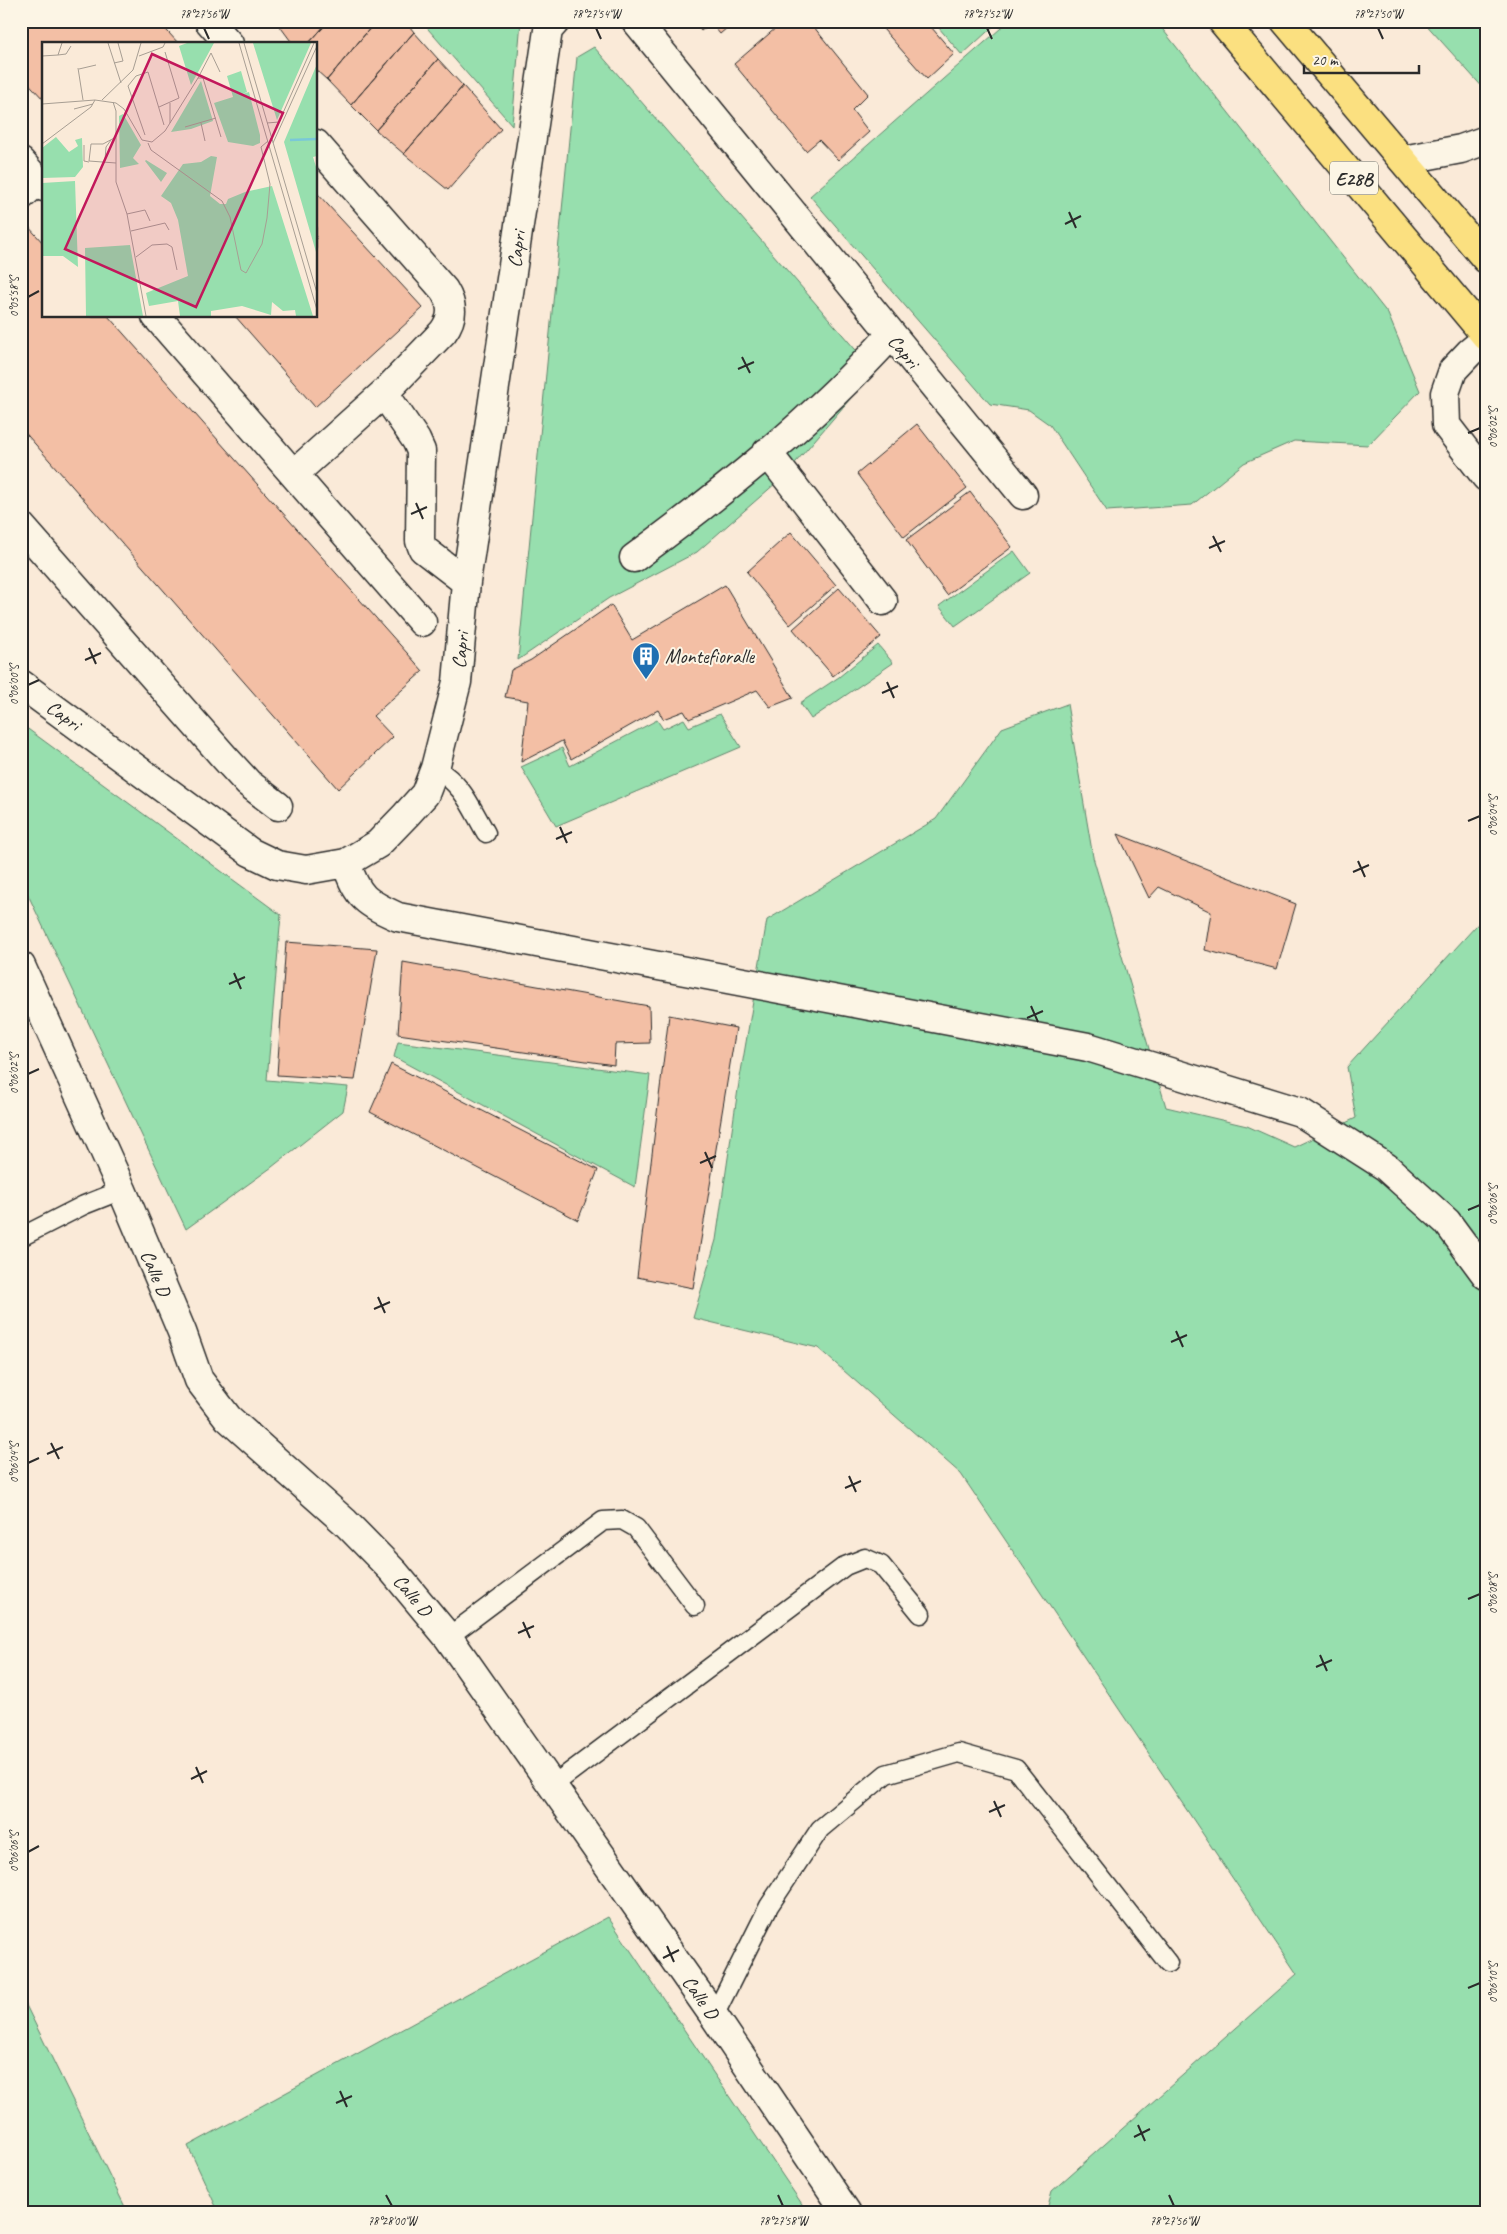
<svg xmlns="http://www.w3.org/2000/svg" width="1507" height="2234" viewBox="0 0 1507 2234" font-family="Caveat,sans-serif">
  <rect width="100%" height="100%" fill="#faead8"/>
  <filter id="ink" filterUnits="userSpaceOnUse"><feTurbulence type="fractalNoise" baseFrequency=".02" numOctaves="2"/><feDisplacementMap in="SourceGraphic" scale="10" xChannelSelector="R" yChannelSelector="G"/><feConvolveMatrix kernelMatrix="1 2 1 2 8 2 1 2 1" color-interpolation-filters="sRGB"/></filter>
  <g filter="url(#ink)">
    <!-- green -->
    <path fill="#97dfae" stroke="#61856c" d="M421,21h100l-9,104z
      M933,21h66l-37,34z
      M1009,21h147l232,293 32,77 -52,54 -74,-4 -50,22 -52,42 -85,6 -57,-86 -21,-15 -39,-6 -180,-208z
      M1423,21h63v70z
      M594,47l280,324 -90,105 -87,76 -88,46 -91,62 59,-603z
      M1014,551l16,22 -75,53 -16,-20z
      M878,645l15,18 -82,56 -11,-16 39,-26z
      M1067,704l26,153 73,250 81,19 47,21 62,-29 -9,-51 139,-152v1298h-440l6,-22 245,-217 -336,-500 -143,-126 -125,-30 23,-78 22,-151 29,-169 169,-101 66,-91z
      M720,714l21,33 -185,79 -35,-59 41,-19 8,18 87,-46 6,9 21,-10 5,8z
      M21,724l260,191 -14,165 81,7 -5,24 -71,56 -86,62 -165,-349z
      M398,1042l252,33 -15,112 -241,-130z
      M608,1917l200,296h-589l-31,-67z
      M21,1995l107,218h-107z"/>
    <!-- building -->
    <path fill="#f3bfa5" stroke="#2b2b2b" d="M21,21h137l21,23h-135v56l-23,-25z
      M282,21h47l-21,23h-15l-14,-19z
      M329,21h47l-49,59 -11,-10v-26h-8z
      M376,21h29l9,11 -63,73 -24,-25z
      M694,21h41l-15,13 -9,-11 -10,8z
      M784,21h25l59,73 -16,16 17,22 -31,28 -19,-20 -13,11 -72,-87z
      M876,21h50l28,33 -27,25z
      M414,32l24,27 -62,71 -25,-25z
      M438,59l25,27 -59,68 -28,-24z
      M463,86l38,43 -53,61 -44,-36z
      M316,192l107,116 -108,99 -80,-91h81z
      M27,225l17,19v72h64l315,355 -50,45 20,21 -55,52 -317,-361v-198z
      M917,424l50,64 -63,49 -47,-63z
      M970,492l42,55 -65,48 -41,-55z
      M791,532l45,53 -46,40 -43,-53z
      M725,585l68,113 -23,9 -13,-17 -68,29 -5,-8 -21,8 -5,-9 -87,49 -9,-18 -41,21 7,-61 -23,-4 6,-27 20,-10 80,-55 21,35z
      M839,588l42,49 -48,39 -40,-47z
      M1118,834l178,70 -19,65 -72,-19 6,-38 -52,-25 -10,11z
      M286,942l91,7 -22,131 -78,-5z
      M403,962l246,44 1,37 -35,1 -1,21 -216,-31z
      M669,1015l67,13 -43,260 -56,-11z
      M391,1064l207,106 -20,50 -208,-108z"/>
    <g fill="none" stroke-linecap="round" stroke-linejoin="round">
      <!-- lane casing -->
      <g stroke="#2b2b2b" stroke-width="21">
        <path id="lane" d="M435,768c29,18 34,36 51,65
          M21,1237l63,-32 38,-15
          M448,1637l155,-116 19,-1 14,8 59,78
          M553,1785l292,-219 20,-8 16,7 40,49
          M714,2016l55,-110 51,-77 66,-55 73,-21 57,16 152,194"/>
      </g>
      <!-- street casing -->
      <g stroke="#2b2b2b" stroke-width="31">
        <path id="street" d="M209,21l20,23
          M636,21l387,474
          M1403,160l58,-11 25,-9
          M21,162l17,19
          M21,196l17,-15 6,6
          M156,316l266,306
          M1486,339l-16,13 -17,18 -8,23 1,32 40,52
          M384,393l32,47 5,11 -1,90 3,8 43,33
          M767,452l116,149
          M294,474l90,-81 59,-61c11,-15 10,-27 1,-42l-128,-146
          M21,526l204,232 23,25 30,23
          M634,558c91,-67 181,-139 257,-223
          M21,684l229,168 27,13 29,5 40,-7 32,-19 28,-29 19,-21 10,-26 22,-86 9,-100 82,-552 8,-9
          M346,863c12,35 19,39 52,54l690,130 212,65 86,55 61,55 39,53
          M21,966l101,224 60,142 17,48 29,38 117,104 49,50 54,65 266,379 133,197"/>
      </g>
      <!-- primary casing -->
      <g stroke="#2b2b2b" stroke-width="31">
        <path id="primary" d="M1222,21l264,315
          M1285,21l201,238"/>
      </g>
      <!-- lane -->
      <use href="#lane" stroke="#fcf5e5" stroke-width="18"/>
      <!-- street -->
      <use href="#street" stroke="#fcf5e5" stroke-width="28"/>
      <!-- primary -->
      <use href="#primary" stroke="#fbe080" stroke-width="28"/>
    </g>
  </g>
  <!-- ticks -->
  <path fill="none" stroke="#2b2b2b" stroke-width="2" d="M204,28l5,11M596,28l5,11M987,28l5,11M1378,28l5,11M1069,212l7,16M1065,224l16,-8M28,297l11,-6M742,357l8,16M738,369l16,-7M1468,433l12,-5M416,503l7,16M411,514l16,-7M1213,536l8,16M1209,548l16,-7M89,648l7,16M85,660l16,-7M887,682l7,16M28,685l11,-5M882,693l16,-7M1468,821l12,-5M560,827l7,16M556,839l16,-7M1358,861l7,16M1353,872l16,-7M234,973l7,16M229,984l16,-7M1031,1006l7,16M1027,1018l16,-7M28,1074l11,-5M705,1152l7,16M700,1163l16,-7M1468,1210l12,-5M378,1297l7,16M374,1309l16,-7M1176,1331l7,16M1171,1342l16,-7M51,1443l8,16M47,1454l16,-7M28,1463l11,-5M849,1476l7,16M845,1488l16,-7M1468,1599l12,-5M523,1622l7,16M518,1633l16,-7M1320,1655l7,16M1316,1667l16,-7M196,1767l7,16M191,1779l16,-8M994,1801l7,16M989,1812l16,-7M28,1852l11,-6M667,1946l7,16M663,1958l16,-8M1468,1988l12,-5M340,2091l7,16M336,2103l16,-7M1138,2125l7,16M1134,2137l16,-8M386,2195l6,11M778,2195l5,11M1169,2195l5,11"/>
  <!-- icons -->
  <defs>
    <g id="building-pin" transform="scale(1.4375)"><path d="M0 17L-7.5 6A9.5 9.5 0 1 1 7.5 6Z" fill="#1f6fb2" stroke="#fcf5e5"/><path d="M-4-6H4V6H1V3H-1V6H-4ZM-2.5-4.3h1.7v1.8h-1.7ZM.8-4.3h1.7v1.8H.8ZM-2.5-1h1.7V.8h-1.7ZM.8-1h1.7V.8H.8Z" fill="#fff"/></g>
  </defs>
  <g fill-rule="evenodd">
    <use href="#building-pin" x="646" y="656"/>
  </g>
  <g text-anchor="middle" stroke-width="4" stroke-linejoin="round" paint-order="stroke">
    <!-- shield labels -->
    <rect fill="#fcf5e5" stroke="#6a6863" stroke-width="1" x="1330" y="161.5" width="48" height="33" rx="4"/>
    <g font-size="19" font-weight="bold" fill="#2b2b2b">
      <text x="1354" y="185">E28B</text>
    </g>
    <!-- street labels -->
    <g font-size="20" fill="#2b2b2b" stroke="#fcf5e5">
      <text transform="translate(516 249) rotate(-82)" y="7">Capri</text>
      <text transform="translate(904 351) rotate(51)" y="7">Capri</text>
      <text transform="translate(460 650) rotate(-84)" y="7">Capri</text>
      <text transform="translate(64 715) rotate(36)" y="7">Capri</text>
      <text transform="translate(156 1273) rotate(67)" y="7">Calle D</text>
      <text transform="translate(413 1595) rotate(50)" y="7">Calle D</text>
      <text transform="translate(701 1997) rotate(55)" y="7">Calle D</text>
    </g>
    <!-- poi labels -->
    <g font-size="20" fill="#2b2b2b" stroke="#fcf5e5" text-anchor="start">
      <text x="665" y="663">Montefioralle</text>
    </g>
  </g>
  <!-- overview -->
  <g transform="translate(42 42)">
    <rect width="275" height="275" fill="#faead8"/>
    <path d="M145,1h27l-23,42 -12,-39zM211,1h58l-34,77zM275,22v92l-4,1 4,13 -1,82 -32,-110zM199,29l6,21 -5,2 7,-2 11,43v8l-7,3 -25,-4 -14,-39 19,-6 -6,-21zM159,39l12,40 -22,8 -20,3zM81,72l18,31 -8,13 6,6 -19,4 -1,-52zM14,95l13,15 9,-6 -3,-6 7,-2 1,29 -8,10 -33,1v-30zM169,114l6,1 -7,39 10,8h6l2,-5 17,-7 27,-6 41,130h-17l-1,-6 -12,1 -11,-9 -1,13 -29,-9 -31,5v5h-31l-2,-15 -29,5 -3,-13 42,-17 -10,-56 -7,-17 -10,-7 22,-32 18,-2zM104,118l21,13 -6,9 -16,-21zM33,139l3,86 -15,-11h-21v-73zM88,203l13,71h-57l-1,-68z" fill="#97dfae"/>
    <path fill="none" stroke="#7ac8d8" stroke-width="2.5" d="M248,98l27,-1"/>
    <path fill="none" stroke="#a79e93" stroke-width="1" d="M66,1l13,40M197,1l78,267M202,1l73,250M16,13l8,-1 5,-8M0,14l16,-1 4,-12M97,14l24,-9 2,-4M72,21l9,-2 -5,-18M36,26l5,32M37,27l17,-4M156,36l13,-25 9,19M60,58l31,-30 8,-27M71,60l3,9v71l11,32 19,102M0,62l53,-4 21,3 8,6 18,31 10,2 13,-11 33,-53h5l18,59M117,65l20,-9 -14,-46M32,67l19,-5M128,81v-20M159,81l4,18M225,81l12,-1 35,-79M143,85l31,-9M103,93l-17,-49 8,-10 12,-4 16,53M74,95l-13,7h-12l-2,17 27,2M106,101l3,7 71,51 8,16 11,53 5,3 16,-29 5,-26 3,-34 -9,-37 7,-6M231,101l44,-97M0,102l49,-37 4,-7M42,103v16l5,1M63,118l1,-13 5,-7M85,172l18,-4 5,11M89,189l34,-8 4,7M94,215l16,-12 15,-1 5,3 5,23"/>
    <path fill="#c2185b" fill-opacity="0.15" stroke="#c2185b" stroke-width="2.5" d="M110,12l131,59 -87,194 -131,-58z"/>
    <rect width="275" height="275" fill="none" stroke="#2b2b2b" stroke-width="2.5"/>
  </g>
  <!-- margin -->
  <rect width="1507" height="2234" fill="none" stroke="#fcf5e5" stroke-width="55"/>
  <!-- scale -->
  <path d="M1304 65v8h115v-8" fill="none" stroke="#2b2b2b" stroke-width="2.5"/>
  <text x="1312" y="65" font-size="15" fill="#2b2b2b" stroke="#fcf5e5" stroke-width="4" paint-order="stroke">20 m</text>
  <rect x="28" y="28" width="1452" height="2178" fill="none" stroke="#2b2b2b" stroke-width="2"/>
  <g font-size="12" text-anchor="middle" fill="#2b2b2b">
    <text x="204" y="18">78°27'56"W</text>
    <text x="596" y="18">78°27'54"W</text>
    <text x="987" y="18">78°27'52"W</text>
    <text x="1378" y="18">78°27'50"W</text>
    <text transform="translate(14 297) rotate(-90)" y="4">0°05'58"S</text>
    <text transform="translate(1493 428) rotate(-90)" y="4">0°06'02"S</text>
    <text transform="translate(14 685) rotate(-90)" y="4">0°06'00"S</text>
    <text transform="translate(1493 816) rotate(-90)" y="4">0°06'04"S</text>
    <text transform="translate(14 1074) rotate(-90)" y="4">0°06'02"S</text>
    <text transform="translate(1493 1205) rotate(-90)" y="4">0°06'06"S</text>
    <text transform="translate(14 1463) rotate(-90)" y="4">0°06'04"S</text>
    <text transform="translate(1493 1594) rotate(-90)" y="4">0°06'08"S</text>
    <text transform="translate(14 1852) rotate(-90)" y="4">0°06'06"S</text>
    <text transform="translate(1493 1983) rotate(-90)" y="4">0°06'10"S</text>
    <text x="392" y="2225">78°28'00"W</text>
    <text x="783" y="2225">78°27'58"W</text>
    <text x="1174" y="2225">78°27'56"W</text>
  </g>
</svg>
